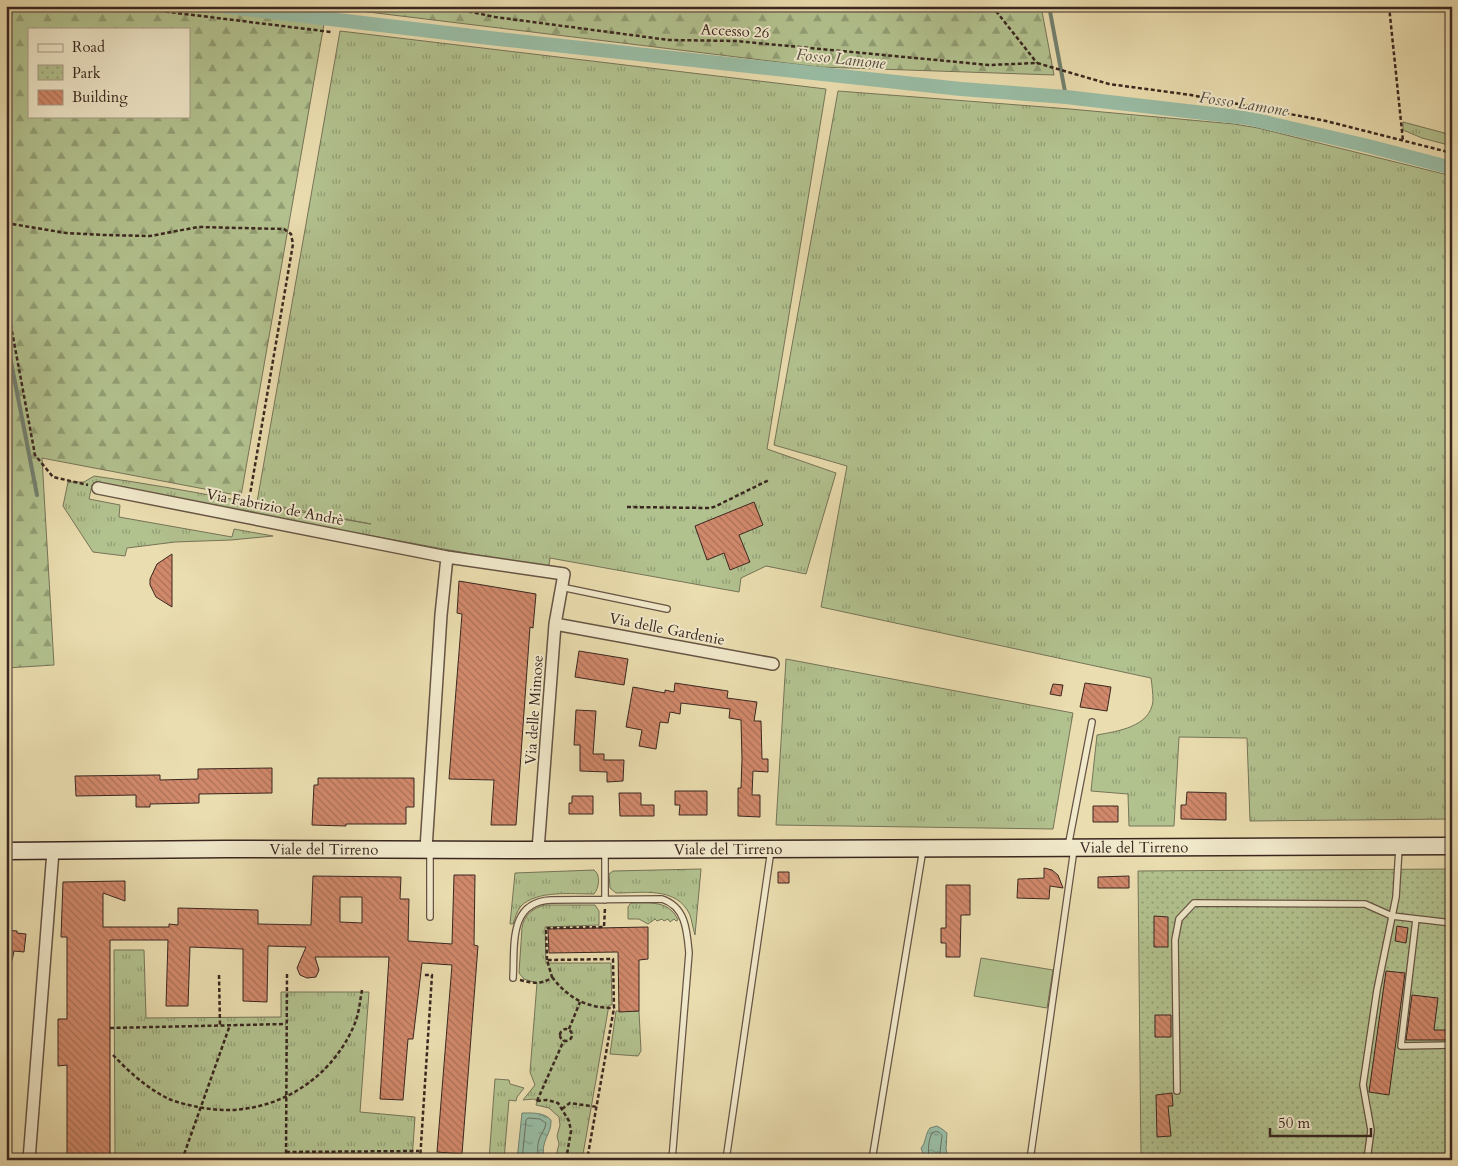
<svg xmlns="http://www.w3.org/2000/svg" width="1458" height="1166" viewBox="0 0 1458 1166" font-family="Cardo,serif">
  <defs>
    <pattern id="grass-tufts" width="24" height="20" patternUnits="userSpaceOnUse" patternTransform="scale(1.25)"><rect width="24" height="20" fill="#b2c28f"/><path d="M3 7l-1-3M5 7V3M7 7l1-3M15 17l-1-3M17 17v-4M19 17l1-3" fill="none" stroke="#929e74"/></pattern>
    <pattern id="forest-firs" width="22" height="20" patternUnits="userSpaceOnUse" patternTransform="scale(1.25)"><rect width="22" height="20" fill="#b2c28f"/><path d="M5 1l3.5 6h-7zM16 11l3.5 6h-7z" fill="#929e74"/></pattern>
    <pattern id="park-dots" width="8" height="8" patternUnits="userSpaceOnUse" patternTransform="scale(1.25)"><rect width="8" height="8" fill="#b2c28f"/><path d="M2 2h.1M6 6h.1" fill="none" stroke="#929e74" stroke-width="1.8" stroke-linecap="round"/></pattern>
    <pattern id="water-ripples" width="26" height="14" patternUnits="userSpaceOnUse" patternTransform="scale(1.25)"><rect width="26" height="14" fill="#99bda5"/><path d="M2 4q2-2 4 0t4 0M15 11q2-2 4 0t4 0" fill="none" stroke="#7e9a86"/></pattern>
    <pattern id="building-back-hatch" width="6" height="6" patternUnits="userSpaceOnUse" patternTransform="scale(1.25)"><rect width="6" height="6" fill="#d1896b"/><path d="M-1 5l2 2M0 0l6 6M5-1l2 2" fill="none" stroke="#ab7058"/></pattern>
  </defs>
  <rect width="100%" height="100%" fill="#eaddaf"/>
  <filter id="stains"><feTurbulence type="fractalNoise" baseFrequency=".004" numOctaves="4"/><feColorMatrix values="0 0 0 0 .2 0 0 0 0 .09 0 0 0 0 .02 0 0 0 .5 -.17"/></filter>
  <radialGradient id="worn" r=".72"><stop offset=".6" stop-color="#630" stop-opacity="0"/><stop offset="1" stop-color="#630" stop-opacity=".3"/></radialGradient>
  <!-- grass -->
  <path fill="url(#grass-tufts)" stroke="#767458" d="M340,31l486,58 -59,360 69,24 -30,101 -40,-8 -25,12 -2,14 -189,-34 -1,7 -6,2 -451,-82 -3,14 31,6 -1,12 113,20 2,-8 39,7 -42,4 -56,2 -48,6 -2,8 -32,-4 -30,-46 5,-24h16l10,-6c93,13 185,33 277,48l-114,-22z
    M838,91l232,18 164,15 24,4 194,48v643l-202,2 -3,-83 -68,-1 -5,89h-45l-1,-32 -37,-3 6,-56c21,-4 53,-8 56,-34 0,-7 -1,-16 -2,-23l-330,-71 26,-141 -73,-21z
    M1403,122l49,13v11l-30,-8 -19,-8z
    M786,659l287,54 -20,116 -277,-4z
    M701,869l-6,66c-2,-6 -3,-14 -5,-20 -13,-29 -48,-22 -74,-22l-6,-5 -1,-14 4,-3z
    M594,870c7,5 5,18 0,24 -22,0 -57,-4 -73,12 -4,5 -6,12 -8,18h-3l5,-51z
    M631,903c19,0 38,-3 47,17l-2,1 -2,-2 -4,3 -2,-3 -4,2 -2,-2 -5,2 -2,-2 -7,5 -9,-5h-11v-12z
    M545,905h50l4,6v14l-54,2 1,36h65l1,42h-3l-27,155h-27l4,-16 -2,-8 3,-11 -1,-8 -10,-9 -13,-3 1,-4 -3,-2 -11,1 12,-15 -5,-13 7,-89 -13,-4 -5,-6 3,-45c2,-13 11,-20 23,-23z
    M114,950h30l2,68 135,-1v-25h88l-9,120 55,5 -3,43h-297z
    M616,1011h23l2,40 -3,5 -28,-2z
    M495,1079l14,1 1,4 14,4 -7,9 -1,4 -7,-1 -5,60h-15z"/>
  <!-- forest -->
  <path fill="url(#forest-firs)" stroke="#767458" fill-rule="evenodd" d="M6,6h1035l13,69 -235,-8 -492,-60 -86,489 -199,-38 12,207 -48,3zM29,29h160v87h-160z"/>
  <!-- park -->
  <path fill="url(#park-dots)" stroke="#767458" d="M1452,869v291h-311l-3,-289z"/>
  <!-- pitch -->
  <path fill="#b2c28f" stroke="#767458" d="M981,958l72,12 -6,38 -73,-12z"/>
  <!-- water -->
  <path fill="url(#water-ripples)" stroke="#738170" d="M522,1113c10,0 22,-1 29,7 1,15 -11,19 -7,40h-27z
    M937,1126l5,3 5,4 -1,16 1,4 -4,7h-18l-4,-12c5,-5 4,-14 9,-20z"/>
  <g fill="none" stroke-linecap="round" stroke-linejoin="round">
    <!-- shore -->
    <path stroke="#6a7262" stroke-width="1" d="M522,1160l4,-40 2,-2 12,1 6,4c-1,5 -2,7 -5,12 -4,7 -4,16 -2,25
      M929,1160c-1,-10 -1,-19 3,-27 4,-3 9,-1 10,3l-3,24"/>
    <!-- stream -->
    <path stroke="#738170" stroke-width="4" d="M1049,6l17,91
      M6,336l31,159"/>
    <!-- canal -->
    <path stroke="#99bda5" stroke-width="14" d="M221,6l277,33 463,50 105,8 181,21 121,28 84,22"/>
  </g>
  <!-- building -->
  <path fill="url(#building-back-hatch)" stroke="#3a2720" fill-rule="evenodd" d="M754,502l9,23 -24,10 11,27 -20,8 -6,-17 -17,7 -12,-34z
    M172,554v53l-16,-10 -6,-12v-6l7,-15z
    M459,581l77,13 -3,34 -3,-1 -14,198h-25l3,-45 -45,-1 13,-165 -5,-1z
    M579,651l49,8 -4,26 -49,-8z
    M675,683l53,8 -1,7 30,4 -3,19h7l1,38h6v13l-15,-1 -1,24h8v22l-22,-1v-28h3l1,-29 -1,-39 -12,-2 1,-9 -49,-6 -1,11 -10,-2 -2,11 -8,-1 -4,27 -17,-3 3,-16 -16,-3 7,-40 32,6v-3l9,2z
    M1085,683l26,4 -4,24 -27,-4z
    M1053,684l10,1 -2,11 -11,-2z
    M576,710l20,1 -3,43h11v6h20l-1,21 -16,1v-10l-27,-1v-26h-6z
    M272,768v25l-73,1v9l-49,1v3h-14v-12l-60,1 -1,-20 85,-1v5l38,-1v-10z
    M318,778h96v29h-8v17h-60v2l-34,-1 2,-40h4z
    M675,791h32v24h-28l1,-10h-5z
    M1187,792l39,1v27l-45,-1v-14h5z
    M619,793h22v12h13v11h-34z
    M572,796h21v18h-24v-11h3z
    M1093,806h25v16h-25z
    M1044,868l8,2 6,5 5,13 -13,-2 -1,13 -32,-1 1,-19 26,-1z
    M778,872h11v11h-11z
    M454,875h21l-1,70 4,1 -16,208 -25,-2 15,-187 -30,-2 -9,76h-5l-5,61 -23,-1 9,-142h-74l4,13 -3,7 -9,1 -7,-3 -3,-7 9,-21 -38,-1 -1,56 -24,-1v-52l-53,-2 -2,59h-22l2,-66h-58v215h-43v-90l-9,1v-47h9v-82h-6l2,-55 62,-1v20l-22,-8v34h66v-3l9,1v-17l80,2v14l53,1 2,-49 88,1 -1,22h9l-1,42 44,3zM340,897h22v26l-22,-1z
    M1129,876v12h-31v-11z
    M946,885h24v30h-9l-1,42h-14v-14h-5v-15h5z
    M1154,916l14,1v30h-14z
    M1397,926l11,2 -2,15 -11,-2z
    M648,927v32l-9,1v51l-20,1 -1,-60 -69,1 -1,-24z
    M6,930l11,1v2l9,1 -2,18 -10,-1 -2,10 -6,-1z
    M1386,971l19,2 -16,122 -20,-3z
    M1412,995l26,3 -4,32h17v10h-45z
    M1155,1015h16v22h-16z
    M1172,1093l1,13h-5l3,30 -14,1 -1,-42z"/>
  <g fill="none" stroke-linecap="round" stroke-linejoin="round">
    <!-- service casing -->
    <g stroke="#665444" stroke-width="8">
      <path id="service" d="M561,587l106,22
        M1068,847l24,-125
        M605,852v48
        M430,917v-65
        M1416,919l-15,127 51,-1
        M513,978c2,-32 -5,-76 38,-78l111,-1c24,8 25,32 27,54l-17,207
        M1177,1091l-2,-151 4,-21 15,-16 171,1 27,12 60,7
        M726,1160l45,-310
        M872,1160l51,-311
        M1030,1160l44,-311
        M1367,1160l4,-30 -8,-45 14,-95 19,-93 3,-49"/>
    </g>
    <!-- minor casing -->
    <g stroke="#665444" stroke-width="14">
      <path id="minor" d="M98,488l349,69 117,17 -9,50 -17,226
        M555,624l218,40
        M426,849l15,-234 6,-58
        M29,1160l24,-309"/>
    </g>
    <!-- secondary casing -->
    <g stroke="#3a2720" stroke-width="19">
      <g id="secondary">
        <path id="s1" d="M6,851l220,-2 309,1 917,-4"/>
      </g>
    </g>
    <!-- path -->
    <path stroke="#3a2720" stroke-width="2.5" stroke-dasharray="4 2.5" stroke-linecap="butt" d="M120,6l211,26
      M443,6l52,11 174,23 67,1 253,24 48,-2 72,21 82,11 135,26 126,32
      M992,6l45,57
      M1389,6l14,135
      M6,223l60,10 39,2 45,1 48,-9 86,2 7,5 2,10 -45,262
      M6,299l29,156 18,22 35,8
      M627,507l81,1 6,-1 55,-27
      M547,960l-1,-32 58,-1 1,-19
      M219,975l1,51
      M552,977c17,22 35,31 62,31
      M520,980c12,3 23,5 32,-3l-5,-17 66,-1 1,49 -27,152
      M110,1028l176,-4
      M560 1035a6 6 0 1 1 12 0a6 6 0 1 1-12 0Z
      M569,1029l11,-27
      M113,1055c16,17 35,34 56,44 9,4 20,6 29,8 66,14 132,-22 157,-84 4,-10 5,-22 7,-33
      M537,1101l10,-1 11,3 11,18 2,10 -5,29
      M537,1101l27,-61
      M562,1109l8,-6 27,4
      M286,1152l133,-1
      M182,1160l48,-135
      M286,1160l1,-188
      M420,1160l12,-185h-9"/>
    <!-- service -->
    <use href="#service" stroke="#f1e9cb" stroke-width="5.5"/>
    <!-- minor -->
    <use href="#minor" stroke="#f1e9cb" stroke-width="11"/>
    <!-- secondary -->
    <use href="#secondary" stroke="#f1e9cb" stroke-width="16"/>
  </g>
  <g text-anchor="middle" stroke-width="4" stroke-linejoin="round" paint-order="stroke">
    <!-- street labels -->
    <g font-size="15" fill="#3a2720" stroke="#f1e9cb">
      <text transform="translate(735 31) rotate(3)" y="5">Accesso 26</text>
      <text transform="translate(275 507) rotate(11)" y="5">Via Fabrizio de Andrè</text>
      <text transform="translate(667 629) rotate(11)" y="5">Via delle Gardenie</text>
      <text transform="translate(534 710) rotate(-86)" y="5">Via delle Mimose</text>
      <text dy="5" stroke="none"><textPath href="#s1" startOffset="1128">Viale del Tirreno</textPath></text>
      <text dy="5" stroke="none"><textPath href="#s1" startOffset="722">Viale del Tirreno</textPath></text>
      <text dy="5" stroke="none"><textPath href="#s1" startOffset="318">Viale del Tirreno</textPath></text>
    </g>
    <!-- water labels -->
    <g font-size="16" font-style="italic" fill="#524c41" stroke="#f1e9cb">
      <text transform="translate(841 58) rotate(6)" y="6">Fosso Lamone</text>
      <text transform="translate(1244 103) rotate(9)" y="6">Fosso Lamone</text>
    </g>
  </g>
  <!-- margin -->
  <rect width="1458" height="1166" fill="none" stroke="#eaddaf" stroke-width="25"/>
  <rect x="8" y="8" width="1443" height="1151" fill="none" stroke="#3a2720" stroke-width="2.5"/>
  <rect x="12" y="12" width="1433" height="1141" fill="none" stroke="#3a2720"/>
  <!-- legend -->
  <rect x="28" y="28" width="162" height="90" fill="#f1e9cb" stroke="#a89b87"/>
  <rect x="38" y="44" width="25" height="8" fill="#f1e9cb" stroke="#a89b87"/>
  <text x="72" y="52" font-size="15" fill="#3a2720">Road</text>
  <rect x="38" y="65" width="25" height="15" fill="url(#park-dots)" stroke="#a89b87"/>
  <text x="72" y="78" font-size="15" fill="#3a2720">Park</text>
  <rect x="38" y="90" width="25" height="15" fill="url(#building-back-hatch)" stroke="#a89b87"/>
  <text x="72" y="102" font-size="15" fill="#3a2720">Building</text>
  <!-- scale -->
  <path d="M1270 1128v8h101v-8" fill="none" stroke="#3a2720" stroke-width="2.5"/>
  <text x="1278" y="1128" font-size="15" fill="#3a2720" stroke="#f1e9cb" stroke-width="4" paint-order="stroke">50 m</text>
  <rect width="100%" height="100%" filter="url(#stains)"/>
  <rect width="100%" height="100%" fill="url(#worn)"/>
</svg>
